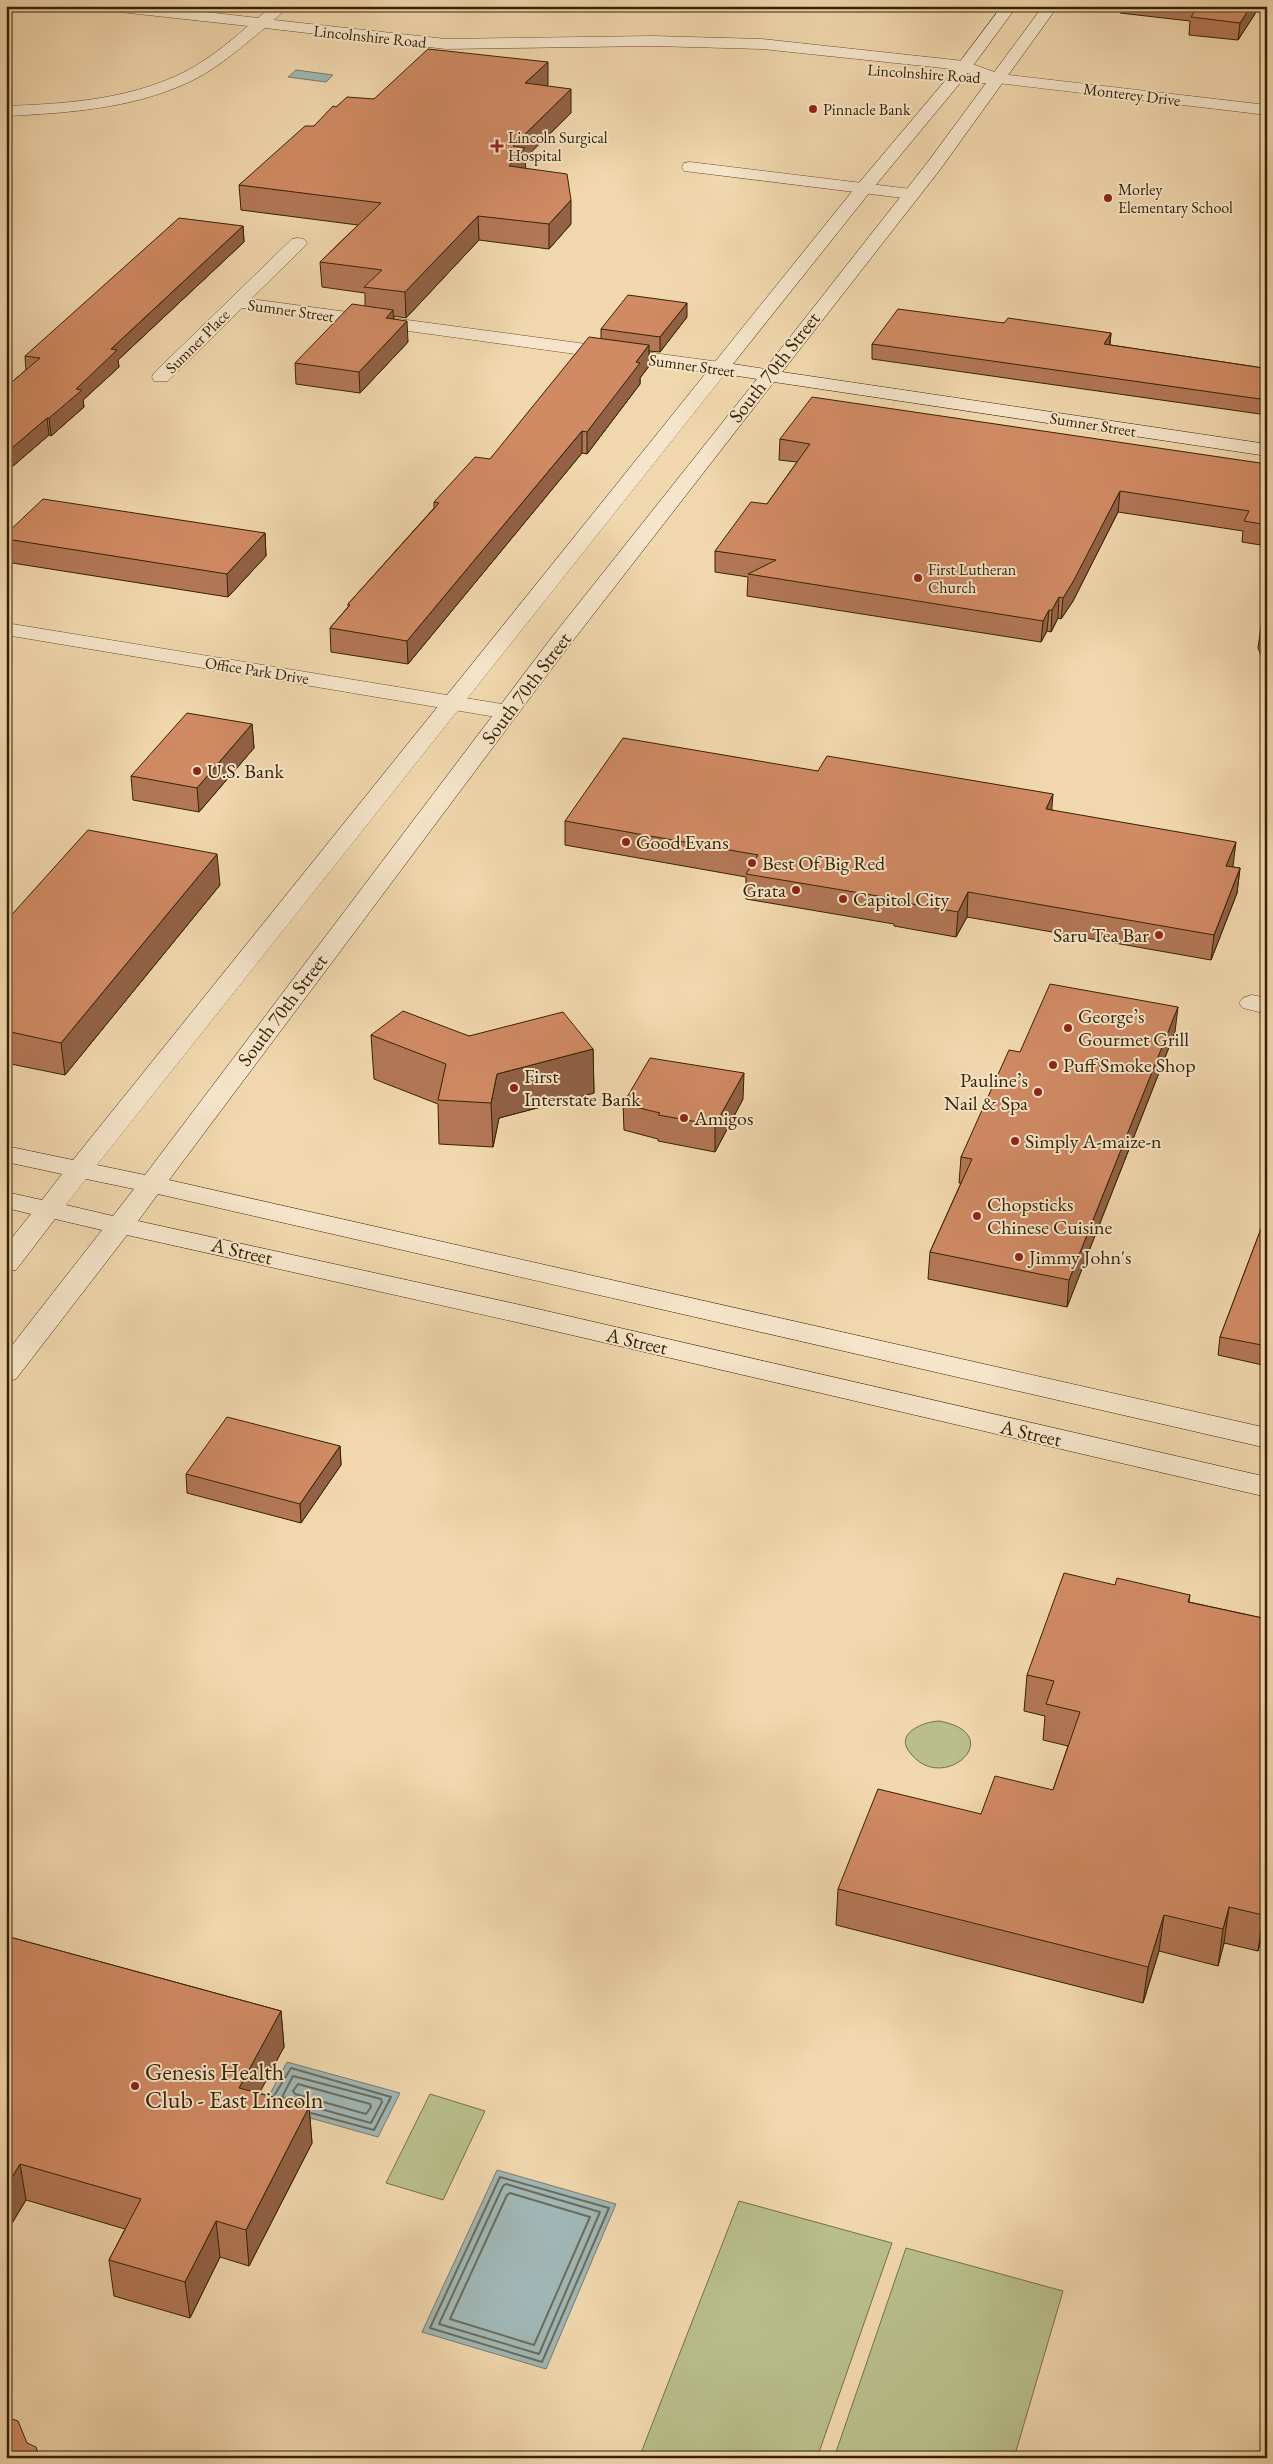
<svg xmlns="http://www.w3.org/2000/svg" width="1273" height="2464" viewBox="0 0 1273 2464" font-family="'EB Garamond',serif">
  <rect width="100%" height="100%" fill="#f1d7ad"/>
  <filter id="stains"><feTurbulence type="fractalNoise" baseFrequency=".004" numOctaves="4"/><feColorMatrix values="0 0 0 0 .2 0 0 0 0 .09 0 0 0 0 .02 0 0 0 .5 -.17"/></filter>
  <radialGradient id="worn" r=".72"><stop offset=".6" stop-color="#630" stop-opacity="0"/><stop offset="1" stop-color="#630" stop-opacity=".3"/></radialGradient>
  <!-- green -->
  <path fill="#b8bf8b" stroke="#777046" d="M939,1721c71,13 5,74 -28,33 -18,-20 11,-32 28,-33z
    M430,2094l55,17 -42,89 -57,-17z
    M739,2201l153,42 -75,215h-178z
    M906,2248l157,43 -49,167h-180z"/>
  <!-- water -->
  <path fill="#a0b7b6" stroke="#767b6e" d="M296,70l37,5 -7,7 -38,-5z
    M287,2062l113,31 -22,44 -114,-32z
    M497,2170l119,34 -70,165 -124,-37z"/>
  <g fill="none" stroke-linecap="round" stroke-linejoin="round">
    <!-- shore -->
    <path stroke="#6b6c5c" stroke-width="2" d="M298,2084l72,20 1,3 -5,7 -71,-20 -2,-3z
      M274,2096l17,-28 100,29 -17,33 -63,-17
      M308,2105l-26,-8 11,-21 88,23 1,3 -11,21 -61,-17
      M500,2177l109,31 -67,154 -112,-34z
      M506,2184l94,28 -61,142 -100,-30 64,-138z
      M510,2193l80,24 -56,128 -84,-26 57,-124z"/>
    <!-- street casing -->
    <g stroke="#654f2d" stroke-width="1">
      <path id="street" d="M104,6h49l105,12 14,-12h17l-15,14 172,19 207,-3 109,3 202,22 36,13 267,31v10l-269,-32h-19l-8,-5 2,-3 -11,-5 -200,-21 -109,-3 -207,3 -181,-21c-25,20 -49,42 -78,55 -57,26 -120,30 -181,33v-10c57,-2 117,-6 170,-30 27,-12 50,-31 72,-50l-137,-15z
        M690,162l221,27 6,1 3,4 -3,4 -6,1 -227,-28 -2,-4 2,-4z
        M298,238l6,1 3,4 -3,4 -53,52 469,63 7,2 2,4 -2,4 -7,2 -478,-66 -74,73h-14l-2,-4 2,-4 138,-134z
        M6,623l502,82 8,2 3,5 -3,5 -8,2 -502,-84z
        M1252,995l15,3v16l-24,-6 -4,-5 4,-5z"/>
    </g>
    <!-- secondary casing -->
    <g stroke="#362202" stroke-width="1">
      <path id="secondary" d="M1002,6h15l-56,76 -91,110 -137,172 32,5 162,-206 116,-157h15l-119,165 -157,201 485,72v12l-493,-74 -206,265 -399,533 1098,248v20l-1109,-254 -20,27 378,83 751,173v20l-751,-175 -389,-87 -111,144 -10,3v-29l96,-123 -47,-11 -39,51 -10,2v-27l25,-31 -25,-6v-16l36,8 20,-26 -56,-12v-16l67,14 785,-976 91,-108zM725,374l32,5 -205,258 -407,538 -48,-10zM86,1179l48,10 -21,27 -47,-11z"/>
    </g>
    <!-- street -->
    <use href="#street" fill="#f6e5ca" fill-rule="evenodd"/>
    <!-- secondary -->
    <use href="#secondary" fill="#f6e5ca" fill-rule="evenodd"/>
  </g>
  <!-- wall -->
  <path fill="#b37756" stroke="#362202" d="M1121,6h139l-22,34 -49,-5 1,-14 -70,-8z
    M548,85l-1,1 24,27 -46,45v10l46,56 -22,25 -70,-9 -73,78 -12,-2v3l14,23 -48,51 -64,-9 -1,-21 70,-57v-13l-43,-6 -2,-25 38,-37 -117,-15 -2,-25 75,-59 22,-19 38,-8z
    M243,226l1,16 -126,118 1,7 -36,33 1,7 -33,29 -2,-1 -43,37v-85l20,-17 -1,-14z
    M687,317l-27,35 -11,-1v15l-9,12v6l-53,70 -5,-1 -174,211 -77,-12 -1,-24 18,-21v-3l86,-96v-6l56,-43 111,-121v-9z
    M1004,323l107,10 -1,12 153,23 4,-8v55l-395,-56v-15z
    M780,439l487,25v82l-25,-4 1,-11 -125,-19 -45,89 -12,18 -3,-1 -7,14 -4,-1 -6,11 -294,-46 1,-19 -33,-5v-21l52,-47 30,-42 -18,-2z
    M265,533l1,23 -38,41 -222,-35v-28z
    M1261,626h6v43l-9,-21z
    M252,724l2,24 -55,64 -66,-12 -2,-24z
    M818,771l234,39 181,57 7,1 -3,25 -26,67 -244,-43 -11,20 -62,-11v-2l-148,-25v-22l-181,-32v-24z
    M220,885l-155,190 -59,-12v-142z
    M1175,1032l-108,275 -139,-28 2,-27 31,-69h-2l2,-26 59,-105z
    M371,1035l98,1 124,13 1,44 -95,25 -6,29 -54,-3 -1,-40 -64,-25z
    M743,1099l-28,53 -57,-11v-2l-34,-9 -1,-26z
    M1267,1213v153l-49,-11 2,-18z
    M340,1446l1,19 -40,58 -114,-30 -1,-19z
    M1115,1585l75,10 -1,7 78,17v299l-9,33 -34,-8 -6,23 -59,-15 -16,52 -307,-78 2,-36 143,-75 72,-24 15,-44 -25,-6 2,-24 -21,-5 3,-36z
    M6,1936l275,75 3,36 -25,46 50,14 3,36 -63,123 -29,-9 -30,61 -76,-22 -5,-36 16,-31 -99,-29 -20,33z"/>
  <!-- shaded-wall -->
  <path fill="#926146" stroke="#362202" d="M1251,6h9l-22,34 2,-17z
    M548,62v23l-22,22 -1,-24z
    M571,89v24l-46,45 1,14 -17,-6 4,-20z
    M571,200v24l-22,25v-25z
    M478,216l1,24 -73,78 -1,-26z
    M243,226l1,16 -126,118 1,7 -36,33 1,7 -33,29 -2,-18 62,-69z
    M687,303v14l-27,35v-15z
    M393,310l1,21 -8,-13z
    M407,321l1,21 -48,51 -1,-21z
    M1111,333l-2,15 -5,-4z
    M649,345v21l-9,12v6l-53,70v-22l49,-70z
    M47,418l2,17 -43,37v-19z
    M582,431v22l-174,211 -1,-23z
    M1120,491l-2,21 -45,89 -12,18 2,-21z
    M265,533l1,23 -38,41 -1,-23z
    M1059,597l-1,21 -7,14 1,-22z
    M1049,610l-2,21 -6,11 2,-21z
    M252,724l2,24 -55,64 -2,-24z
    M1053,794l-2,25 -5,-10z
    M1236,842l-3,24 -10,24 3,-24z
    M217,854l3,31 -155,190 -4,-32z
    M1240,868l-3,25 -26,67 3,-25z
    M968,892l-1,25 -11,20 2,-25z
    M1178,1007l-3,25 -108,275 2,-27z
    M593,1049l1,44 -95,25 -6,29 -2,-44 6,-29z
    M744,1073l-1,26 -28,53v-27z
    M340,1446l1,19 -40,58 -1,-19z
    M1267,1902v16l-9,33 5,-36z
    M1229,1907l-5,36 -6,23 5,-37z
    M1164,1915l-5,36 -16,52 5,-36z
    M281,2011l3,36 -41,77 -4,-36z
    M309,2107l3,36 -63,123 -3,-36z
    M20,2164l6,36 -20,33v-46z
    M216,2221l4,36 -30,61 -5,-36z"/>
  <!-- building -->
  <path fill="#d08a64" stroke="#362202" d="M1198,6h53l-11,17 -49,-6z
    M428,49l120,13 -23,21 46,6 -58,57 12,2 -16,18 58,8 4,26 -22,24 -71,-8 -73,76 -41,-5 18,-17 -62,-8 61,-59 -142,-18 66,-59h9l19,-20 3,1 11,-10 27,2z
    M179,218l64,8 -132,123 6,1 -41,39 6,1 -33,28h-2l-41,35v-66l34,-29 -15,-2z
    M628,295l59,8 -27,34 -59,-8z
    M352,304l41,6 -7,8 21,3 -48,51 -64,-9z
    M898,309l106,14 4,-5 103,15 -7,11 159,24 4,-8v40l-395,-56z
    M589,337l60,8 -13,17 4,1 -53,69 -5,-1 -175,210 -77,-13 20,-23 -2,-1 91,-101 -5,-1 41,-45 15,2z
    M812,397l455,67v61l-23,-4 5,-10 -129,-20 -46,89 -11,18 -4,-1 -7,13h-3l-6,11 -295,-47 28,-14 -61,-9 36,-49 16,2 43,-60 -30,-5z
    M43,499l222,34 -38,41 -221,-35v-5z
    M1261,626h6v15z
    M187,713l65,11 -55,64 -66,-12z
    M623,738l195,33 9,-15 226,38 -7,15 190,33 -10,24 14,2 -26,67 -246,-43 -10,20 -63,-11 1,-2 -150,-25 12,-19 -193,-34z
    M88,830l129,24 -156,189 -55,-12v-110z
    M1050,984l128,23 -109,273 -139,-28 42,-93 -11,-2 48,-107 11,2z
    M403,1011l66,25 94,-24 30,37 -96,25 -6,29 -53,-3 8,-36 -75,-29z
    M650,1058l94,15 -29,52 -57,-10 2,-2 -37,-9z
    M1267,1213v133l-47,-9z
    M227,1417l113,29 -40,58 -114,-30z
    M1064,1573l51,12 2,-7 73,17 -2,7 79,17v283l-4,13 -34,-8 -6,22 -59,-14 -16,52 -310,-78 40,-100 103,25 14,-38 58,14 27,-78 -34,-8 8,-23 -27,-6z
    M6,1936l275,75 -42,77 70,19 -63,123 -30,-9 -31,61 -76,-22 32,-61 -121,-35 -14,23z
    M6,2417l12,4 9,22 9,4 4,11h-34z"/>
  <!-- markers -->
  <g fill="#8f2418" stroke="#f6e5ca" stroke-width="2">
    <circle cx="813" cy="109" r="5"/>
    <path d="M494.5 138.5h5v5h5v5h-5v5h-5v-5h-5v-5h5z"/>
    <circle cx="1108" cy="198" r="5"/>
    <circle cx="918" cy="578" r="5"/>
    <circle cx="197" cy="771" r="5"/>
    <circle cx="626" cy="842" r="5"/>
    <circle cx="752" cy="863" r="5"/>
    <circle cx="796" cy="890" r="5"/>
    <circle cx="843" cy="899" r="5"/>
    <circle cx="1159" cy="935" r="5"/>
    <circle cx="1068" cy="1028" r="5"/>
    <circle cx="1053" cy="1065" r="5"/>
    <circle cx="514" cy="1088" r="5"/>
    <circle cx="1038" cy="1092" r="5"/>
    <circle cx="684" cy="1118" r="5"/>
    <circle cx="1015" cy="1141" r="5"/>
    <circle cx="977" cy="1216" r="5"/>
    <circle cx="1019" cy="1257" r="5"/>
    <circle cx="135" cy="2086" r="5"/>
  </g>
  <g text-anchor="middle" stroke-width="4" stroke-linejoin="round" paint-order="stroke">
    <!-- far-street labels -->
    <g font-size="16" fill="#362202" stroke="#f6e5ca">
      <text transform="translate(370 36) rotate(6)" y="6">Lincolnshire Road</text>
      <text transform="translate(924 73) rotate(4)" y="6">Lincolnshire Road</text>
      <text transform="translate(1132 94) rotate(7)" y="6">Monterey Drive</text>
      <text transform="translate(291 310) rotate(8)" y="6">Sumner Street</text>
      <text transform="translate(197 341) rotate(-45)" y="6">Sumner Place</text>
      <text transform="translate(692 365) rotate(8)" y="6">Sumner Street</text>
      <text transform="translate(1093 424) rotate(9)" y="6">Sumner Street</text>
      <text transform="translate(257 670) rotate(9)" y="6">Office Park Drive</text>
    </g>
    <!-- far-poi labels -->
    <g font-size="16" fill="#362202" stroke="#f6e5ca" text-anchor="start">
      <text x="823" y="115">Pinnacle Bank</text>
      <text x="508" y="143">Lincoln Surgical<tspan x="508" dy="18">Hospital</tspan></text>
      <text x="1118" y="195">Morley<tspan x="1118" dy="18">Elementary School</tspan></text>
      <text x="928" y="575">First Lutheran<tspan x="928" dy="18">Church</tspan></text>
    </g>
    <!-- street labels -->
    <g font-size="20" fill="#362202" stroke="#f6e5ca">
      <text transform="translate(774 367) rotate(-52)" y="7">South 70th Street</text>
      <text transform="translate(526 688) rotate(-53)" y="7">South 70th Street</text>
      <text transform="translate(282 1010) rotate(-53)" y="7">South 70th Street</text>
      <text transform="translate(242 1251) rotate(13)" y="7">A Street</text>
      <text transform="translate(637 1341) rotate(13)" y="7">A Street</text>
      <text transform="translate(1031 1433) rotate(13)" y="7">A Street</text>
    </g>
    <!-- poi labels -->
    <g font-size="20" fill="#362202" stroke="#f6e5ca" text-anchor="start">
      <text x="207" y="778">U.S. Bank</text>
      <text x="636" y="849">Good Evans</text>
      <text x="762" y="870">Best Of Big Red</text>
      <text x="786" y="897" text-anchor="end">Grata</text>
      <text x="853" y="906">Capitol City</text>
      <text x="1149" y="942" text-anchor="end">Saru Tea Bar</text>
      <text x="1078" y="1023">George’s<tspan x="1078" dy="23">Gourmet Grill</tspan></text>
      <text x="1063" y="1072">Puff Smoke Shop</text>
      <text x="524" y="1083">First<tspan x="524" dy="23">Interstate Bank</tspan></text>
      <text x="1028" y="1087" text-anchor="end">Pauline’s<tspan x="1028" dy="23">Nail &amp; Spa</tspan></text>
      <text x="694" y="1125">Amigos</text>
      <text x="1025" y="1148">Simply A-maize-n</text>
      <text x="987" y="1211">Chopsticks<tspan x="987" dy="23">Chinese Cuisine</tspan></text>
      <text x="1029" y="1264">Jimmy John's</text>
    </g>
    <!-- near-poi labels -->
    <g font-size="24" fill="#362202" stroke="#f6e5ca" text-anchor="start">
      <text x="145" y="2080">Genesis Health<tspan x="145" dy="28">Club - East Lincoln</tspan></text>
    </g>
  </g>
  <!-- margin -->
  <rect width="1273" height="2464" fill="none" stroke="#f1d7ad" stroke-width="25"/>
  <rect x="8" y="8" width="1258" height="2449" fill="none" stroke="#362202" stroke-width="2.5"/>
  <rect x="12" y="12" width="1248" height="2439" fill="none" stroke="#362202"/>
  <rect width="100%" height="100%" filter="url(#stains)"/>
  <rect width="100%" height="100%" fill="url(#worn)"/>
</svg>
